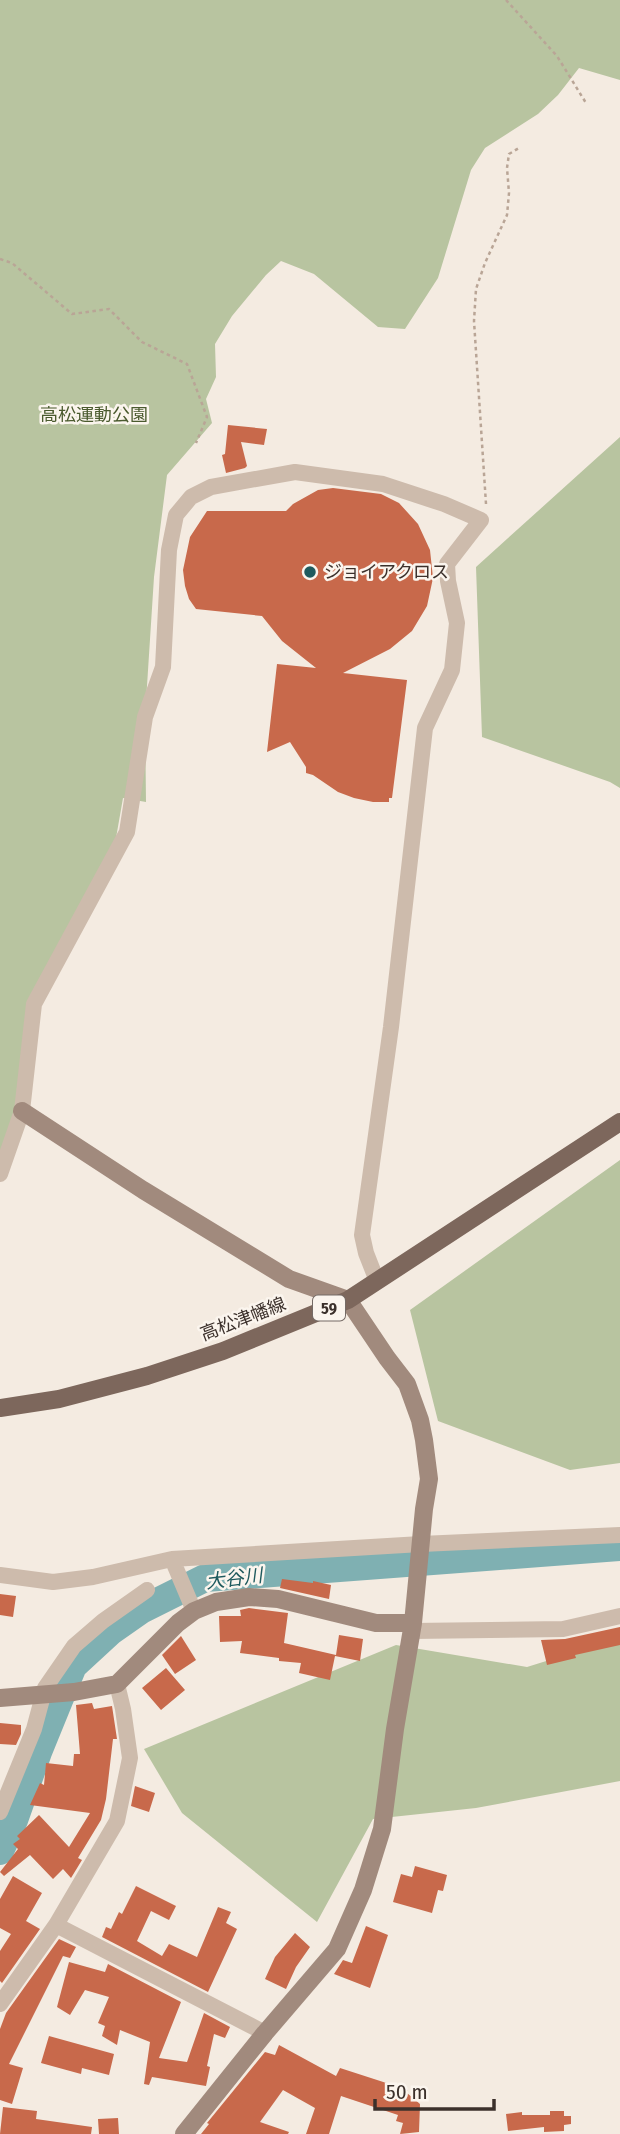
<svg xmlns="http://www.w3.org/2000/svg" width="620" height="2134" viewBox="0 0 620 2134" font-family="'Fira Sans Condensed','Noto Sans JP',sans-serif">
  <rect width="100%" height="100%" fill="#f4ebe1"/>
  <!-- green -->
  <path fill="#b8c4a0" d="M0,0h620v80l-41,-12 -21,27 -20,19 -53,34 -14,22 -33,108 -33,51 -27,-2 -64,-53 -33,-13 -15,14 -34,41 -17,28 1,33 -10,22 6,24 -45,52 -13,102 -9,140 1,85 -23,-4 -7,40 -88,163 -8,96 -20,68z
    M620,437v351l-10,-6 -128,-45 -6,-170z
    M620,1160v303l-50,7 -132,-49 -28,-111z
    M620,1638v143l-144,27 -103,11 -56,103 -135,-109 -38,-64 252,-104 131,22z"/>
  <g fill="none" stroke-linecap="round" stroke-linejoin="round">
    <!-- river -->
    <path stroke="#7fb0b2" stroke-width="28" d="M0,1851l14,-31 24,-68 35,-86 38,-35 30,-21 64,-32 415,-31"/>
  </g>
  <!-- building -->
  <path fill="#c8694b" d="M228,425l39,4 -3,16 -23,-3 6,24 -2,2 -19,5 -4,-18 3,-1z
    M333,488l48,6 18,9 19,21 12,26 3,28 -6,28 -15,25 -22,18 -47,24 64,7 -15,118h-3v4h-16l-19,-4 -16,-6 -25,-17 -7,-2v-6l-16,-25 -23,10 10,-88 39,4 -34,-27 -20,-25 -66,-7 -7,-10 -4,-13 -2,-16 7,-33 17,-26h79l7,-7 25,-14z
    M282,1579l31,4v-2l18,4 -2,14 -49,-11z
    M0,1594l16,2 -3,21 -13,-2z
    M249,1608l39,5 -4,30 52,12 3,-20 24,4 -3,22 -25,-5 -5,24 -31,-7 2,-10 -22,-2v-3l-39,-5 2,-12 -22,1 -1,-26h22l-1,-6z
    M620,1627v18l-45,10 1,3 -29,7 -6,-25 24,-1z
    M181,1636l15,24 -21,14 -13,-19z
    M166,1668l19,22 -24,20 -19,-22z
    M92,1703l2,6 18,-3 5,33h-4l-7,60 -5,21 -23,38 4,2 -11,18 -8,-9 -10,10 -23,-24 -26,21 -4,-4 18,-23 -5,-5 7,-5 -3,-3 22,-21 30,32 21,-34 -60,-8 10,-22 4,2 2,-22 27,3 1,-12h6l-4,-49z
    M0,1723l21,2v9l-5,11 -16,-1z
    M135,1786l20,7 -6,19 -18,-6z
    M415,1866l32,9 -4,16 -5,-1 -6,23 -39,-11 8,-28 11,3z
    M13,1876l29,17 -16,28 14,8 -38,54 -2,-2v-30l11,-17 -11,-6v-29z
    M136,1886l40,20 -7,14 -18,-9 -14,30 25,15 7,-12 28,13 21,-50 13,5 -5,11 11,6 -29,63 -106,-55 4,-10 5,2 8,-17 3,2z
    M366,1926l22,9 -18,53 -36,-14 9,-14 9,3z
    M295,1933l15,14 -14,20 -10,22 -21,-10 10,-22z
    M59,1939l17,8 -6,11 -7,-2 -54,108 14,4 -11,36 -12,-4v-71l6,-16z
    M69,1962l36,10 3,-8 73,38 -22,56 28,4 17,-49 26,14 -5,11 -11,-4 -7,32 3,1 -4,19 -54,-9 -3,8 -5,-1 6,-42 -30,-12 -3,15 -15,-9 3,-10 -7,-3 11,-26 -24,-7 -15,25 -13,-8z
    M49,2036l65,18 -5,21 -27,-7 -1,6 -40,-11z
    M279,2045l57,31 4,-8 68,22 -1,3 13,11 -1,28 -19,2 3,-11 -7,-2 2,-6 -57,-19 -12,38h-23l9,-26 -32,-18 -23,32 29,10 -1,2h-87l8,-10 -2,-1 58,-71 10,3z
    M3,2107l34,4 -1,8 56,8 -1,7h-91z
    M550,2111h14v5h7v8l-7,1v6l-20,1v-5l-36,4 -2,-17 16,-2v3h28z
    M118,2118l1,16h-20l-1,-15z"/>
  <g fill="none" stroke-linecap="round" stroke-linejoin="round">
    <!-- path -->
    <path stroke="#b9a596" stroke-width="2.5" stroke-dasharray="3.5 3.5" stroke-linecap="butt" d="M506,0l51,56 29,47
      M0,259l12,4 60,51 37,-5 33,33 45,22 20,53 -11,26
      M486,504l-12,-183 2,-32 9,-26 22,-48 2,-22 -2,-25 2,-14 10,-6"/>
    <!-- street -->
    <path stroke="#cdbbac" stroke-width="16" d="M0,1174l22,-63 12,-107 93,-172 18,-115 18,-50 6,-117 7,-35 15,-18 20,-10 84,-15 88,12 61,20 37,16 -34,44 1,17 9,42 -5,47 -27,58 -34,299 -29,208 4,18 11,28
      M172,1559l249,-15 199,-9
      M0,1575l53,7 40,-5 79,-18 22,52
      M412,1631l151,-2 57,-13
      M0,1812l34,-83 11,-41 29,-42 29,-25 44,-31
      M56,1925l209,108
      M0,2004l56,-79 61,-104 13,-63 -7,-49 -6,-25"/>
    <!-- secondary -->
    <path stroke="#a18a7d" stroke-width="18" d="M22,1111l121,79 146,89 59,21 39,58 20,26 13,36 4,20 5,39 -5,30 -11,114 -18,106 -13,100 -19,61 -26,59 -72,84 -81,101
      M0,1698l74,-6 43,-8 61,-61 16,-12 22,-9 33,-5 29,2 98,24h37"/>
    <!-- primary -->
    <path stroke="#7d675c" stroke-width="18" d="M0,1408l59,-9 88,-23 76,-25 125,-51 272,-178"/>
  </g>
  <!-- markers -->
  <circle fill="#1f5a5e" stroke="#fbf5ee" stroke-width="2.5" cx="310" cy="572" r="7"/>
  <g text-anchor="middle" stroke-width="5" stroke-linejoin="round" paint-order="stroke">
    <!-- shield labels -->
    <rect fill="#fbf5ee" stroke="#756b66" stroke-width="2" x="313" y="1295.5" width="32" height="25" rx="5"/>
    <g font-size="16" font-weight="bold" fill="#3b302b">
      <text x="329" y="1314">59</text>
    </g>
    <!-- park labels -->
    <g font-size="18" fill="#4a5a2e" stroke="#fbf5ee">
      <text x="94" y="421">高松運動公園</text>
    </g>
    <!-- poi labels -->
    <g font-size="18" fill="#3b302b" stroke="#fbf5ee" text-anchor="start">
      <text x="324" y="578">ジョイアクロス</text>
    </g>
    <!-- street labels -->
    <g font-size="18" fill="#3b302b" stroke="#fbf5ee">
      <text transform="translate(243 1319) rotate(-21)" y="6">高松津幡線</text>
    </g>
    <!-- water labels -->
    <g font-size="19" font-style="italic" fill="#1f5a5e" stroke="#fbf5ee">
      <text transform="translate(234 1578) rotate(-7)" y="7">大谷川</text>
    </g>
  </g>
  <!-- scale -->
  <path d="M375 2099v10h119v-10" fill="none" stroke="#3b302b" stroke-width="3.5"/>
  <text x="386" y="2099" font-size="21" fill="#3b302b" stroke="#fbf5ee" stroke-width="5" paint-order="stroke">50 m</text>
</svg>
